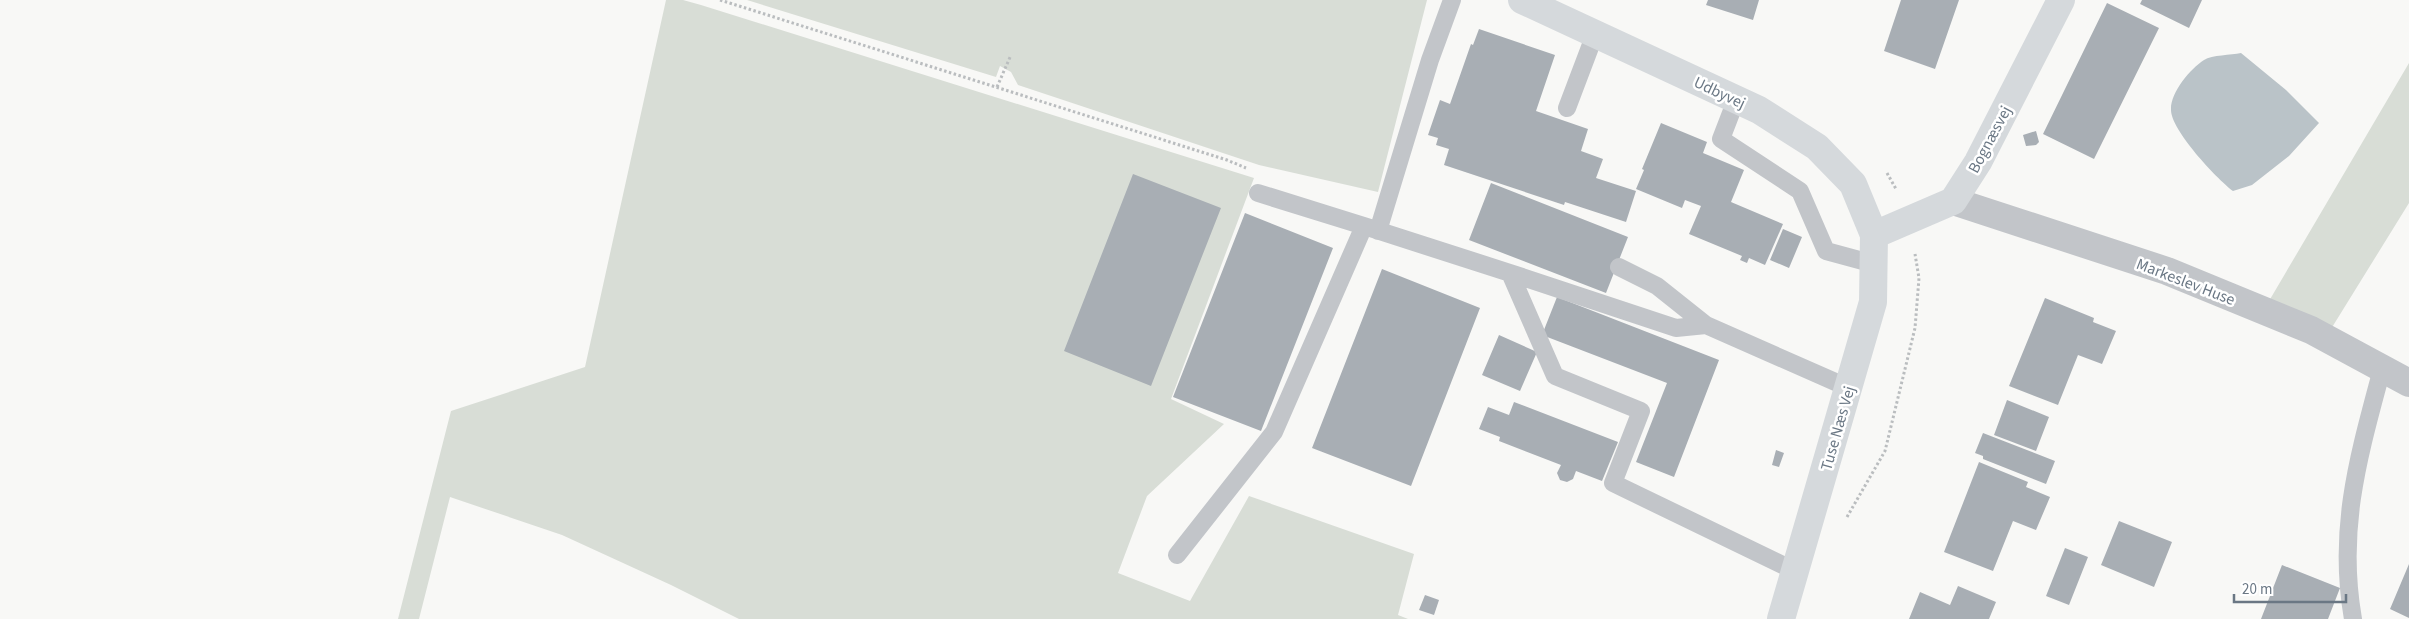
<svg xmlns="http://www.w3.org/2000/svg" width="2409" height="619" viewBox="0 0 2409 619" font-family="'Source Sans 3',sans-serif">
  <rect width="100%" height="100%" fill="#f8f8f6"/>
  <!-- green -->
  <path fill="#d8ddd6" d="M666,0h17l18,5 553,173 -83,221 53,25 -77,72 -29,77 72,28 59,-105 165,58 -16,61 10,4h-669l-68,-34 -109,-50 -112,-38 -31,122h-21l53,-208 134,-44z
    M747,0h680l-49,192 -119,-27 -241,-80 -7,-13 -11,-6 -4,11z
    M2409,63v140l-78,126 -62,-28z"/>
  <!-- water -->
  <path fill="#bac3c8" d="M2241,53l45,37 33,33 -30,33 -37,29 -19,6c-17,-13 -62,-61 -62,-81 -1,-17 19,-41 33,-50 8,-5 27,-5 37,-7z"/>
  <!-- building -->
  <path fill="#a8aeb4" d="M1708,0h51l-6,20 -47,-15z
    M1901,0h58l-24,69 -51,-18z
    M2142,0h60l-13,28 -49,-24z
    M2107,3l52,25 -65,131 -51,-25z
    M1479,29l76,26 -19,56 52,18 -7,22 22,8 -7,19 40,13 -10,31 -61,-20 -1,3 -120,-40 5,-16 -13,-4 2,-7 -10,-3 12,-35 10,4 21,-60 2,1z
    M1661,123l46,19 -4,11 41,17 -13,32 52,22 -18,41 -16,-7 -2,5 -7,-3 2,-4 -53,-22 12,-28 -16,-6 -3,8 -46,-19 8,-19 -2,-1z
    M2036,131l3,11 -3,3 -10,1 -3,-11z
    M1133,174l88,34 -70,178 -87,-35z
    M1491,183l137,54 -22,56 -137,-53z
    M1245,213l88,35 -72,183 -88,-34z
    M1783,229l19,8 -13,31 -19,-8z
    M1382,269l98,39 -69,178 -99,-38z
    M1557,297l162,63 -45,117 -38,-15 31,-79 -125,-48z
    M2045,298l49,20 -1,4 23,9 -14,33 -24,-9 -20,50 -49,-19z
    M1499,335l38,17 -17,39 -38,-16z
    M2007,400l42,17 -13,34 -42,-16z
    M1514,402l104,40 -16,39 -26,-10 -3,8 -6,3 -7,-2 -3,-7 4,-8 -62,-24 1,-4 -21,-8 9,-22 21,8z
    M1983,433l72,28 -9,23 -63,-25v-3l-8,-3z
    M1776,450l8,3 -5,14 -7,-2z
    M1979,462l49,20 -2,5 24,10 -14,33 -23,-9 -20,50 -49,-19z
    M2119,521l53,21 -18,45 -53,-22z
    M2065,548l23,9 -19,48 -23,-9z
    M2409,564v54l-19,-9z
    M2282,565l58,23 -12,31h-67z
    M1958,586l38,16 -7,17h-80l11,-27 30,13z
    M1425,595l14,5 -5,15 -15,-5z"/>
  <g fill="none" stroke-linecap="round" stroke-linejoin="round">
    <!-- path -->
    <path stroke="#babdbf" stroke-width="3" stroke-dasharray="2.5 2.5" stroke-linecap="butt" d="M720,0l507,160 19,8
      M997,87l14,-32
      M1887,173l9,16
      M1847,517l38,-66 30,-123 4,-50 -4,-24"/>
    <!-- lane -->
    <path stroke="#c2c5c9" stroke-width="18" d="M1736,100l-15,39 79,52 26,60 48,13
      M1567,108l28,-74
      M1258,193l106,33
      M1378,231l52,-171 22,-60
      M1619,267l38,19 49,39
      M1177,555l97,-123 90,-206 146,47
      M1795,571l-182,-88 28,-72 -86,-35 -45,-103 166,55 30,-3 143,63
      M2353,619c-16,-91 6,-164 29,-250"/>
    <!-- street -->
    <path stroke="#c2c5c9" stroke-width="28" d="M1953,201l214,70 144,59 98,53"/>
    <!-- secondary -->
    <path stroke="#d5d9dc" stroke-width="28" d="M1522,0l237,110 58,37 36,37 21,51 -1,67 -92,317
      M1874,235l79,-34 25,-39 83,-162"/>
  </g>
  <g text-anchor="middle" stroke-width="5" stroke-linejoin="round" paint-order="stroke">
    <!-- street labels -->
    <g font-size="16" fill="#6a7784" stroke="#fff">
      <text transform="translate(1720 92) rotate(25)" y="6">Udbyvej</text>
      <text transform="translate(1989 139) rotate(-62)" y="6">Bognæsvej</text>
      <text transform="translate(2186 281) rotate(21)" y="6">Markeslev Huse</text>
      <text transform="translate(1837 428) rotate(-74)" y="6">Tuse Næs Vej</text>
    </g>
  </g>
  <!-- scale -->
  <path d="M2234 594v8h112v-8" fill="none" stroke="#6a7784" stroke-width="2.5"/>
  <text x="2242" y="594" font-size="15" fill="#6a7784" stroke="#ffffff" stroke-width="4" paint-order="stroke">20 m</text>
</svg>
